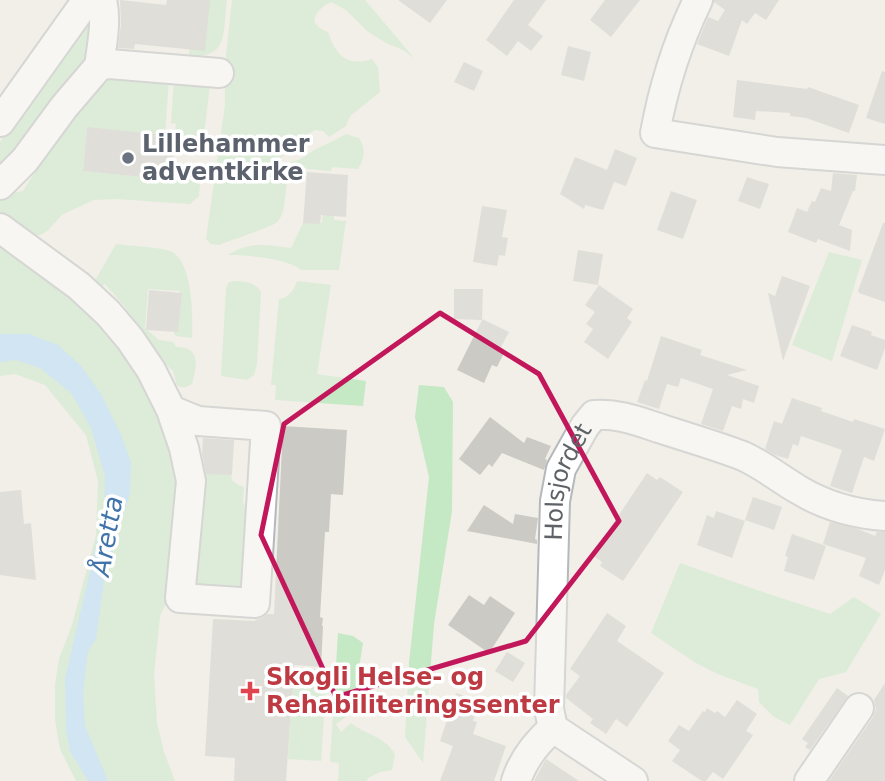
<svg xmlns="http://www.w3.org/2000/svg" width="885" height="781" viewBox="0 0 885 781" font-family="'DejaVu Sans',sans-serif">
  <rect width="100%" height="100%" fill="#f1efe8"/>
  <!-- green -->
  <path fill="#c5e8c5" d="M209,0h18c-4,29 2,61 -38,55l1,-10z
    M232,0h133l49,58 -11,-8 -17,-7 -19,-12 -21,-21 -15,-8c-16,8 -26,22 -3,30 8,24 19,35 44,27l6,8 2,25 -30,24 -4,10 -17,11 -6,-6 -8,-1c-23,14 -34,21 -43,47l7,4 12,-19c12,-2 14,-7 25,-13 10,-5 20,-9 30,-15l13,4c7,12 6,19 -1,31l-26,-2 -1,4 -23,-2 -10,-4c-19,13 -7,43 -21,57 -5,5 -48,19 -58,23l-8,-1 -5,-5 19,-134v-40z
    M96,2l-1,47 -95,125v-32z
    M98,75l71,4 -4,56 -78,-7 -4,43 87,9 2,-15 29,3 -2,28 -9,8 -74,-5 -22,1 -31,14 -16,17 -7,4 -7,1 -33,-19v-22l23,-4 69,-109z
    M174,80l36,4 -8,69 -29,-3 3,-26 -5,-1z
    M323,213h11v7l12,1 -7,49h-38c-13,-12 -55,-15 -73,-15 22,-14 38,-10 63,-7l13,-27 18,2z
    M0,238l99,76 53,76 30,91 -12,114 -10,21 -6,59 3,48 7,29 11,29h-99l-16,-32 -5,-29v-35l4,-26 13,-34 24,-90 2,-54 -12,-46 -41,-50 -30,-11 -15,2z
    M116,244c13,2 43,3 54,7 23,9 23,66 22,87l-16,-2 -2,-2v-4h4l2,-39 -32,-2 -3,39 14,12 14,2 3,5c25,0 21,18 16,37 -6,3 -9,5 -15,1l-4,-14 -9,-8 -39,-56 -20,-23 -6,7 -7,-5z
    M829,252l33,8 -30,101 -40,-16z
    M233,281c12,1 21,0 28,11l-4,72 -3,11 -7,5 -26,-4 5,-87 2,-6z
    M297,281l34,4 -14,89 49,7 -3,25 -88,-6 1,-15h-5l8,-86c10,-1 15,-9 18,-18z
    M419,385l25,2 9,15 -1,109 -18,113 -11,139 -18,-26 4,-74 20,-186 -14,-60z
    M200,472l31,3 1,5 6,5 6,2 -1,14 8,23 -7,56 -5,8 -9,5 -32,-5 -7,-7z
    M680,563l77,27 73,24 24,-17 27,17 -35,58 -27,7 -29,46 -16,-8 -15,-15 -1,-13 -40,-15 -22,-11 -45,-30z
    M338,633l15,3 10,7 -9,56 -8,18 -10,7 5,8 10,-9c16,13 32,12 44,31l-3,16 -12,2 -12,6 -1,3h-29l1,-18 -9,-1z
    M293,667l34,3 -6,91 -33,-2z"/>
  <!-- water -->
  <path fill="#aadaff" d="M0,334h29l29,11 23,21 20,28 20,41 10,27 -1,31 -26,87 -8,59 -8,12 -5,40 2,35 23,55h-20l-18,-30 -4,-22 -1,-50 39,-168 1,-35 -14,-48 -19,-34 -32,-26 -24,-8 -16,2z"/>
  <!-- building -->
  <path fill="#cccac5" d="M120,0l46,5 1,-5h43l-5,51 -70,-7 -1,5 -16,-1 3,-24z
    M398,0h49l-17,23z
    M514,0h32l-18,25 15,11 -12,15 -13,-10 -11,15 -21,-16z
    M605,0h35l-29,37 -21,-17z
    M714,0h65l-13,20 -11,-7 -8,11 -5,-4 -13,36 -32,-12 11,-27 10,4 7,-11 -11,-8z
    M568,46l23,6 -7,29 -23,-6z
    M464,62l19,9 -9,20 -20,-9z
    M882,71l3,1v52l-19,-6z
    M737,80l70,9 1,-2 51,18 -10,28 -43,-15 -16,-2v-3l-34,-2 -1,9 -22,-3z
    M87,127l88,9 -4,44 -88,-9z
    M615,149l22,9 -11,28 -12,-4 -11,28 -18,-5 -1,4 -24,-15 15,-37 32,13z
    M307,172l41,3 -2,42 -25,-2 -1,9 -17,-1z
    M833,173l24,2 -2,16h-2l-14,34 13,5 -2,21 -32,-12 -2,4 -28,-11 9,-24 10,4 5,-11 3,1 6,-14 10,3z
    M747,177l22,7 -9,25 -22,-8z
    M671,191l26,9 -14,39 -26,-9z
    M482,206l25,4 -5,27 6,1 -3,18 -6,-1 -2,11 -24,-4z
    M883,223h2v79l-26,-9 -1,-2z
    M578,250l25,4 -5,31 -25,-4z
    M782,276l28,10 -27,75 -15,-68 7,3z
    M599,285l34,24 -6,9 5,4 -24,37 -24,-17 9,-13 -7,-5 9,-12 -10,-7z
    M454,289h29l-1,30 27,13 -9,17 5,2 -8,16 -5,-2 -8,18 -27,-13 25,-50 -28,-1z
    M149,290l33,3 -4,39 -32,-2z
    M852,325l20,7 -1,3 14,5v8l-8,22 -37,-14z
    M661,336l41,14 -2,5 47,15 -20,5 32,11 -5,17 -11,-4 -2,10 -9,-3 -9,25 -22,-7 12,-35 -32,-11 -3,9 -11,-3 -8,25 -22,-7 8,-22 2,1z
    M792,398l30,10 -1,3 32,11 1,-3 31,10 -11,32 -10,-4 -12,36 -22,-7 12,-36 -41,-14 -3,10 -5,-2 -5,15 -13,-4 -10,-6 9,-28 8,3z
    M490,417l34,26 3,-6 24,9 -6,13 2,1 -3,10 -42,-17 -10,14 -3,-3 -9,11 -21,-16z
    M283,426l64,4 -4,65 -12,-1 -2,38h-4l-5,85 3,1 -1,8h1l-2,41 -27,-2 -8,116h-52l1,-23 -30,-2 8,-137 42,2v-1l7,-2 5,-4h7z
    M203,438l31,2 -2,35 -26,-1 -4,-20z
    M647,473l10,7 3,-3 23,15 -60,89 -23,-15 2,-4 -10,-7z
    M21,490l3,34 7,-1 5,57 -36,-5v-83z
    M753,497l29,10 -8,23 -29,-10z
    M484,505l29,19 2,-10 23,4 -3,21 2,1v4l-70,-13z
    M716,511l29,10 -13,37 -35,-13 10,-30 7,3z
    M830,522l28,7 17,7 2,-4h8v38l-6,15 -20,-9 7,-18 -43,-14z
    M792,534l34,12 -12,34 -30,-9 4,-14 -3,-1z
    M469,595l15,10 6,-9 25,17 -26,40 -41,-28z
    M607,613l19,13 -9,15 47,32 -37,54 -11,-8 -10,15 -16,-11 3,-4 -27,-21v-3l14,-19 -10,-7z
    M507,652l18,11 -12,19 -18,-11z
    M885,683v98h-56l44,-64 3,-8 -2,-9z
    M837,688l11,8 -38,54 -5,-3 3,-4 -6,-4z
    M456,693l24,8 -7,20 4,1 -4,12 33,12 -12,35h-54l13,-35 -13,-5z
    M737,700l20,14 -11,17 7,4 -30,44 -10,-7 -7,9h-4l-30,-20 8,-11 -12,-9 11,-16 10,6 14,-20 2,1 2,-4 8,5 2,-2 8,6z
    M546,759l33,22h-45z"/>
  <g fill="none" stroke-linecap="round" stroke-linejoin="round">
    <!-- minor casing -->
    <g stroke="#b5b8bc" stroke-width="32">
      <g id="minor">
        <path d="M698,0c-20,41 -35,89 -43,133l122,19 108,8"/>
        <path d="M99,66c3,-21 8,-46 3,-66"/>
        <path d="M0,122l87,-122"/>
        <path d="M0,185l25,-25 39,-53 35,-41 10,-2 110,9"/>
        <path d="M0,228l79,58 29,27 22,26 21,31 20,40 13,38 7,33 -11,117 75,5 11,-177 -68,-5 -27,-11"/>
        <path d="M516,781c7,-22 20,-38 37,-53"/>
        <path id="s1" d="M633,781l-80,-53 -4,-19 6,-208 6,-32 24,-43 9,-11c24,-2 46,7 68,14 27,9 55,17 81,27 20,9 37,23 56,34 25,15 56,24 86,26"/>
        <path d="M809,781l50,-73"/>
      </g>
    </g>
    <!-- minor -->
    <use href="#minor" stroke="#fff" stroke-width="28"/>
  </g>
  <!-- marked area -->
  <path d="M0 0H885V781H0ZM440,313l99,61 80,147 -93,120 -190,56 -75,-162 23,-111z" fill="#f1efe8" fill-opacity=".55" fill-rule="evenodd"/>
  <path fill="none" stroke="#c2185b" stroke-width="5" stroke-linejoin="round" d="M440,313l99,61 80,147 -93,120 -190,56 -75,-162 23,-111z"/>
  <!-- markers -->
  <circle fill="#6b7280" stroke="#fff" stroke-width="2.5" cx="128" cy="158" r="7"/>
  <path fill="#e0444e" stroke="#fff" stroke-width="2.5" d="M246.5 680.5h7v7h7v7h-7v7h-7v-7h-7v-7h7z"/>
  <g text-anchor="middle" stroke-width="7" stroke-linejoin="round" paint-order="stroke">
    <!-- worship labels -->
    <g font-size="24" font-weight="bold" fill="#5b616d" stroke="#fff" text-anchor="start">
      <text x="142" y="152">Lillehammer<tspan x="142" dy="28">adventkirke</tspan></text>
    </g>
    <!-- street labels -->
    <g font-size="24" fill="#5f6368" stroke="#fff">
      <text dy="8" stroke="none"><textPath href="#s1" startOffset="345">Holsjordet</textPath></text>
    </g>
    <!-- health labels -->
    <g font-size="24" font-weight="bold" fill="#be3a42" stroke="#fff" text-anchor="start">
      <text x="266" y="685">Skogli Helse- og<tspan x="266" dy="28">Rehabiliteringssenter</tspan></text>
    </g>
    <!-- water labels -->
    <g font-size="26" font-style="italic" fill="#4174aa" stroke="#fff">
      <text transform="translate(107 536) rotate(-80)" y="9">Åretta</text>
    </g>
  </g>
</svg>
